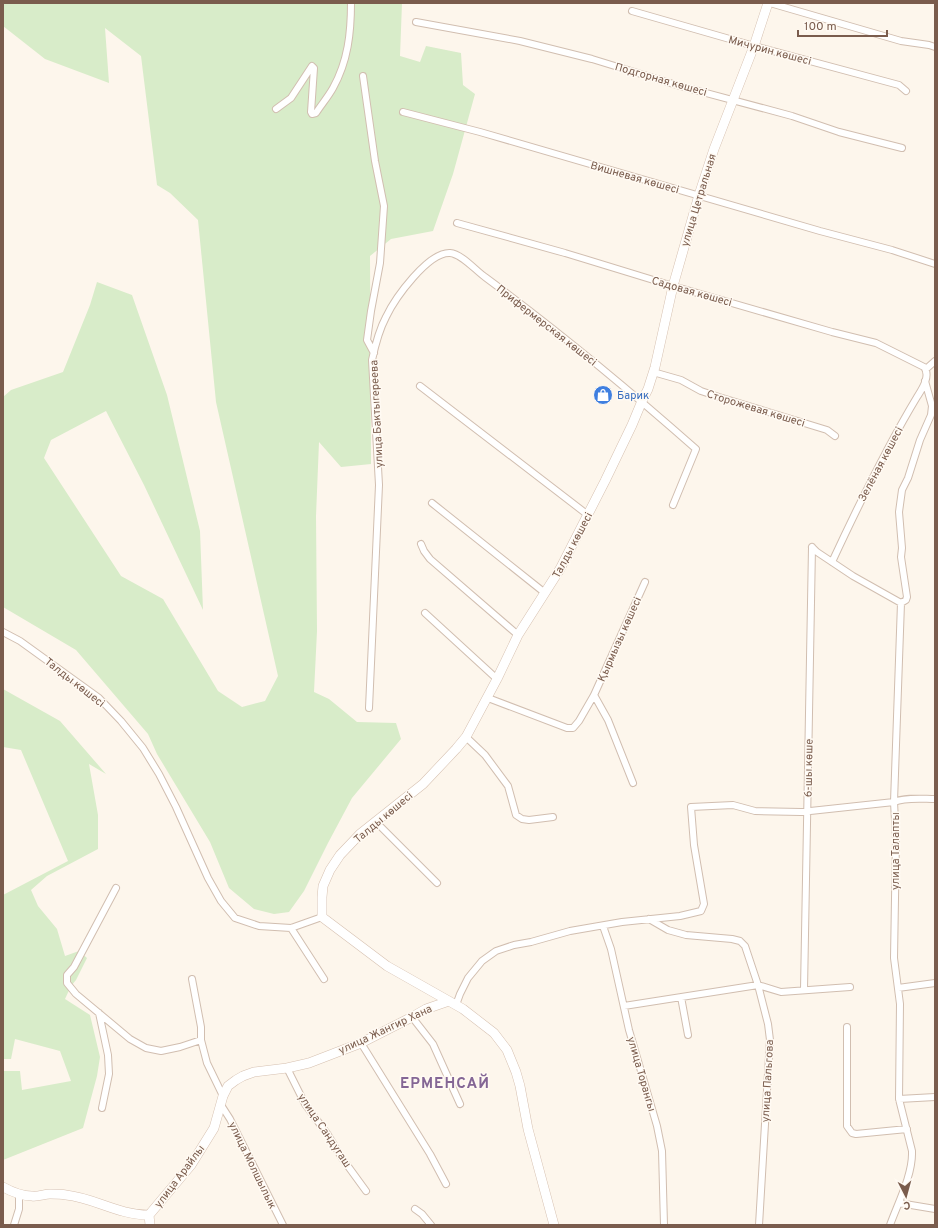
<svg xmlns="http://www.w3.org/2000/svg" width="938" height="1228" viewBox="0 0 938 1228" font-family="Overpass,sans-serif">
  <rect width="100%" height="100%" fill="#fdf6ec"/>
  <!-- green -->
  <path fill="#d8ecc9" d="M3,3h399l-2,53 20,6 6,-16 35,7 2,32 12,9 -22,80 -20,57 -42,8 -21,17 1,208 -30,3 -22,-25 -3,74 1,115 -3,61 15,7 28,23 39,1 5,16 -49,59 -24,45 -24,48 -15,21 -15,2 -20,-5 -25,-21 -19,-46 -53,-88 -9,-20 -72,-84 -73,-43v-210l8,-7 52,-18 27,-67 7,-23 35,13 35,100 33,136 3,79 -59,-125 -38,-74 -55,29 -7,18 77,118 42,23 55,92 24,16 23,-6 13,-25 -62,-274 -18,-182 -28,-27 -13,-8 -16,-129 -36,-28 4,55 -64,-24 -42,-33z
    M3,689l57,32 46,53 -17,-10 9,51v34l-51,27 -16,14 7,16 19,23 8,27 14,-5 8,7 -11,22 -5,6 -6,13 25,16 10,42 -3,19 -14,52 -80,32v-89h17l2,19 49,-9 -11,-30 -45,-12 -4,20h-8v-164l65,-34 -47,-111 -18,-3z"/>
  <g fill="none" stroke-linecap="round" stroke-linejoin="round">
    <!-- street casing -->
    <g stroke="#d1beb0" stroke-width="8">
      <path id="street" d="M770,3l131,38 28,4 6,2
        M632,11l122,35 145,39 7,6
        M416,22l104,19 72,18 88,27 112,30 47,16 63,16
        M363,76l12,85 9,45 -4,57 -9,48 -4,29 7,13
        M276,109l15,-11 21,-32 2,2 -3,44 1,2 4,-1c5,-8 12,-16 17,-25 15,-27 18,-55 18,-85
        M403,112l77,20 340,99 72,19 43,14
        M457,223l108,30 108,33 159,46 44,11 48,24c7,9 -2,22 -7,30 -32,53 -59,109 -85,165
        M926,369l9,-8
        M653,372l28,8 20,11 18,6 108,33 8,6
        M420,386l168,129
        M432,503l113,90
        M421,544l3,7 6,8 88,76
        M812,547l5,5 36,24 48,27
        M901,603l5,-3 1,-3 -6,-40 1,-9 -3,-36 3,-22 6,-12 12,-38 11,-25 1,-9 -7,-25
        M425,613l72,66
        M3,632l17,9 79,57 22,23 22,27 16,26 17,33 32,71 13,23 14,17 24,8 32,2 31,-11
        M594,695l14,25 25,63
        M488,698l79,30h6l6,-7 15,-26 51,-113
        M369,708l10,-223 -7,-125c3,-14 7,-30 14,-43 9,-19 42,-65 64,-64 12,1 25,17 35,24 73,54 143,112 211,172l-23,56
        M466,737l19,18 23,31 8,29 6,4 7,1 24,-3
        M375,821l62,62
        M116,888l-42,79 -7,8v8l9,11 54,45 16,9 15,3 19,-4 21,-7
        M603,926l8,23 18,81 28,96 5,25 2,74
        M291,928l33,51
        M192,979l9,48v13l6,23 16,33
        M898,988l37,-5
        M804,990l8,-443
        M681,997l7,38
        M456,1005l4,-11 8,-16 14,-17 14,-10 18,-6 17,-3 39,-11 52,-9 58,-6 21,-5 3,-7 -10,-59 -3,-38 42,-2 22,6 46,1 93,-10c11,-5 29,-3 41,-3
        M624,1006l134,-21 -13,-39 -5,-5 -8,-2 -46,-4 -18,-5 -19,-11
        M99,1013l9,42 1,19 -7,34
        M412,1017l21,27 27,60
        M847,1027v99l5,7 4,1 51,-5
        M361,1043l69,111 16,30
        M287,1068l18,36 23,31 14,23 24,33
        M899,1099l36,-2
        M221,1105l9,14 53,106
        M899,1203l36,6
        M415,1209l7,5 9,11
        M14,1225l5,-16v-15
        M759,1225l11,-185 -2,-16 -10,-39 23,7 69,-5
        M890,1225c8,-22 23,-51 22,-74l-13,-52 1,-95 -6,-46 2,-119 -2,-37 7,-199"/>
    </g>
    <!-- secondary casing -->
    <g stroke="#d6c0b0" stroke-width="10">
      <path id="secondary" d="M3,1187c9,5 19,9 29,9 6,1 12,-2 18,-2 5,0 11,0 16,1 29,3 52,20 83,20
        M150,1225l-1,-10 42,-50 23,-37 9,-32 5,-10 8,-6 7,-4 11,-4 33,-4 22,-5 52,-20 51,-26 14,-8 23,-8
        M554,1225l-26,-96 -8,-43 -4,-14 -9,-22 -13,-17 -31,-24 -76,-43 -65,-49v-20l1,-11 7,-16 10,-15 20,-21 63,-50 33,-35 10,-12 31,-58 21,-44 42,-66 45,-88 27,-56 10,-24 6,-12 7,-22 18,-81 26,-91 15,-46 40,-103 14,-43"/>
    </g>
    <!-- street -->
    <use href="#street" stroke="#fff" stroke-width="6"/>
    <!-- secondary -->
    <use href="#secondary" stroke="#fff" stroke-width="9"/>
  </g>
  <!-- icons -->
  <defs>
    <g id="shop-disc" transform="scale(1)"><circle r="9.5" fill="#3f7fe0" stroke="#fffaf3"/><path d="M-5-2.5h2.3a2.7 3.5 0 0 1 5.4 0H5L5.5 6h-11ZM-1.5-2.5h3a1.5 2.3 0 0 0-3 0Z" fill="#fff"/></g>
  </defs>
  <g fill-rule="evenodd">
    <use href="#shop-disc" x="603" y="395"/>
  </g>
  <g text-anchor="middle" stroke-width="3" stroke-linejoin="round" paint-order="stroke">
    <!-- street labels -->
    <g font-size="11" fill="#7a5c4d" stroke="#fffaf3">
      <text transform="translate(770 50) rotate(15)" y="4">Мичурин көшесі</text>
      <text transform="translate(661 79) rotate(16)" y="4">Подгорная көшесі</text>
      <text transform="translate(635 177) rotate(16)" y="4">Вишневая көшесі</text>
      <text transform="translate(698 200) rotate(-73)" y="4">улица Цетральная</text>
      <text transform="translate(692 291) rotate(16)" y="4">Садовая көшесі</text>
      <text transform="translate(547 325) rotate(38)" y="4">Прифермерская көшесі</text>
      <text transform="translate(756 408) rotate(17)" y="4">Сторожевая көшесі</text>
      <text transform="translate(376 414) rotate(-93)" y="4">улица Бактыгереева</text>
      <text transform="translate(880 464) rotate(-62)" y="4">Зелёная көшесі</text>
      <text transform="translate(572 545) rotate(-62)" y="4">Талды көшесі</text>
      <text transform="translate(619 639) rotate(-66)" y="4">Қырмызы көшесі</text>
      <text transform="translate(75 682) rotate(38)" y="4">Талды көшесі</text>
      <text transform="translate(808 768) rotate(-89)" y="4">6-шы көше</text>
      <text transform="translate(383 817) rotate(-40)" y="4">Талды көшесі</text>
      <text transform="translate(895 851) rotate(-90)" y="4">улица Талапты</text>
      <text transform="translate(385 1029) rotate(-25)" y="4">улица Жангир Хана</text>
      <text transform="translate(642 1074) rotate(74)" y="4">улица Торангы</text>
      <text transform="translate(767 1081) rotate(-87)" y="4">улица Пальгова</text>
      <text transform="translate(325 1130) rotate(56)" y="4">улица Сандугаш</text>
      <text transform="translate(253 1165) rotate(64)" y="4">улица Молшылык</text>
      <text transform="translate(179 1176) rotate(-53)" y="4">улица Арайлы</text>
    </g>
    <!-- shop labels -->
    <g font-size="11" fill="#366cbe" stroke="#fffaf3" text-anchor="start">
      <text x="617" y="399">Барик</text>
    </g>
    <!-- district labels -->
    <g font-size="15" font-weight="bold" letter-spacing="1" fill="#846695" stroke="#fffaf3">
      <text x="445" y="1088">ЕРМЕНСАЙ</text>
    </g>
  </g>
  <!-- border -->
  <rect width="938" height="1228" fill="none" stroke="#7a5c4d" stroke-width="8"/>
  <!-- north arrow -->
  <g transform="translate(906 1196) rotate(174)" stroke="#fffaf3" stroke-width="3" paint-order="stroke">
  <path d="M0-3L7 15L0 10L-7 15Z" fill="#7a5c4d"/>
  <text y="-6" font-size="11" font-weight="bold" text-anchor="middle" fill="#7a5c4d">С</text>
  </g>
  <!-- scale -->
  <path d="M798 30v6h89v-6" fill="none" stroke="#7a5c4d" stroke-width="2"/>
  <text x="804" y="30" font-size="12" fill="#7a5c4d" stroke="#fffaf3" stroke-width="3" paint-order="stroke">100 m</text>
</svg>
